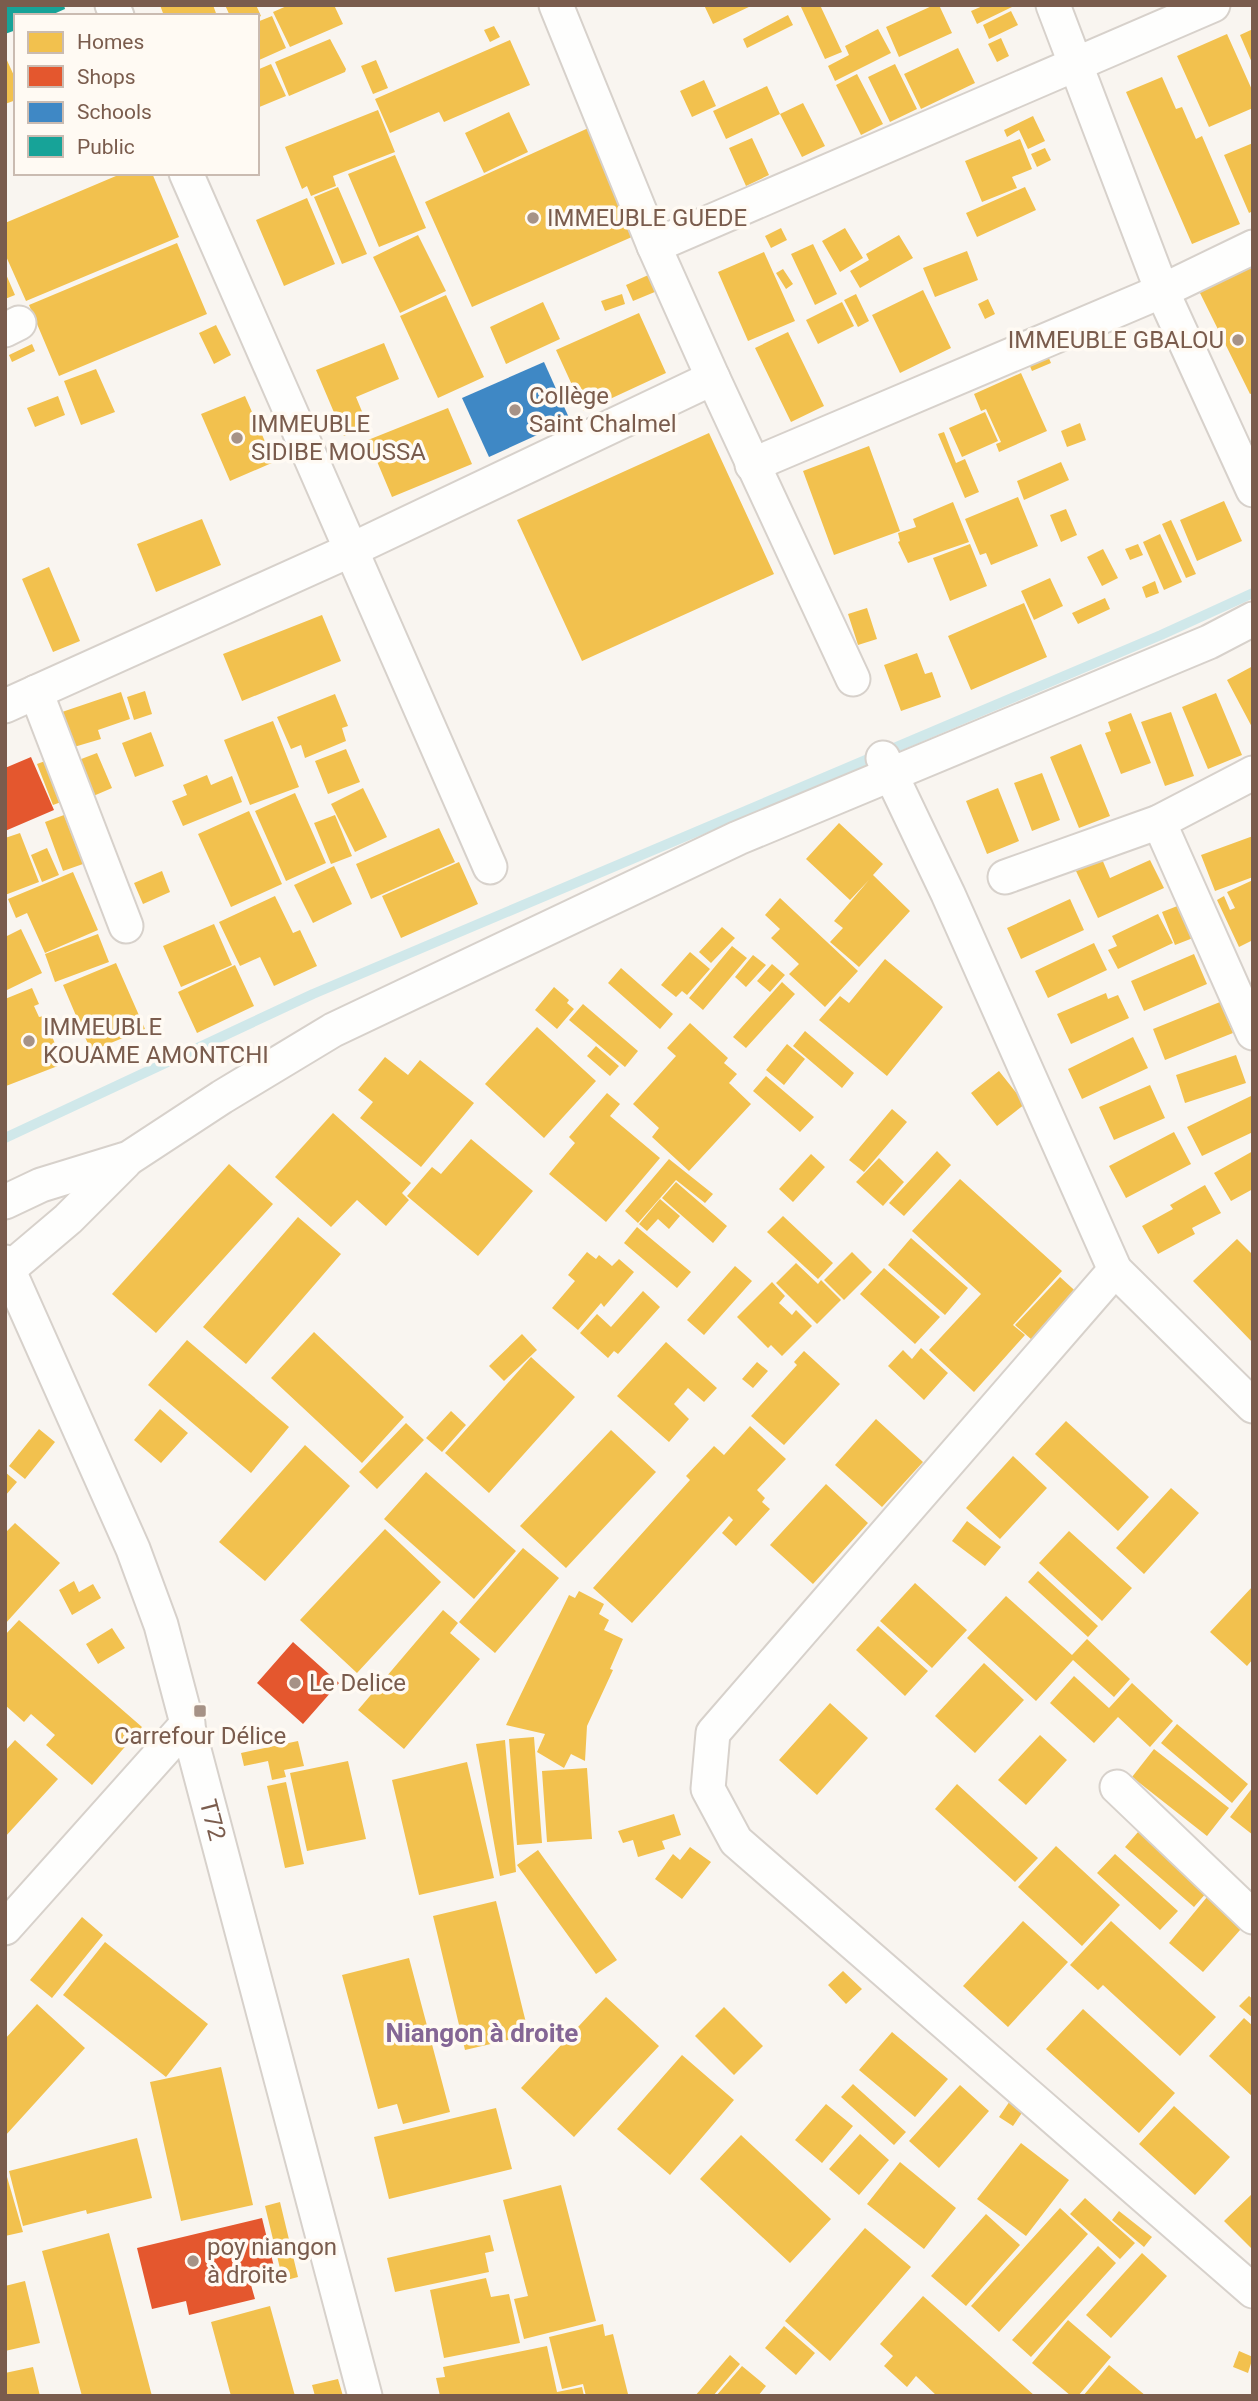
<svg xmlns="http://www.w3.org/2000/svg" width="1258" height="2401" viewBox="0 0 1258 2401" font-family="Roboto,sans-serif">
  <rect width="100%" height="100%" fill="#f9f5f0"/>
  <!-- homes -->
  <path fill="#f2c14e" d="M160,5h53l4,11h-53z
    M225,5h31l5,11 -4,2v-2h-27z
    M289,5h45l9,19 -53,23 -17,-35z
    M704,5h49l-40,19z
    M804,5h16l22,47 -17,7 -24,-52z
    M934,5h5l13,28 -53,24 -13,-30z
    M985,5h26l1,2 -35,17 -6,-13z
    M1011,11l7,14 -29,14 -6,-14z
    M788,15l5,10 -46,23 -4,-9z
    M272,16l14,32 -29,13v-39z
    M494,26l6,11 -10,5 -6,-12z
    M878,29l13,24 -56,28 -7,-15 21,-11 -4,-9z
    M1253,29v36l-13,-30z
    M1227,34l26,58v16l-44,19 -32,-71z
    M1001,38l8,18 -12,6 -9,-18z
    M330,39l16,30 -1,3 -56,24 -14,-34z
    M510,40l20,45 -86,37 -5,-10 -49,21 -15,-34z
    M958,48l17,35 -54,26 -17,-35z
    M5,56l11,24v20l-11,4z
    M376,60l12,28 -15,6 -12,-28z
    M271,64l15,32 -29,12v-38z
    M895,64l22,45 -27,13 -22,-45z
    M857,74l26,50 -22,11 -25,-50z
    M1162,77l14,32 6,-2 14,32 6,-3 38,88 -48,20 -66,-152z
    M704,80l12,26 -24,11 -12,-26z
    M767,86l13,28 -54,25 -13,-28z
    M803,103l22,43 -23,11 -22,-43z
    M378,110l17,42 -62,24 3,10 -25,10 -4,-10 -5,3 -17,-42z
    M509,112l19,40 -44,21 -19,-40z
    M1033,116l12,25 -17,8 -9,-19 -12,7 -3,-7z
    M595,125l46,108 -169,74 -47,-105z
    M752,138l17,37 -23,11 -17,-38z
    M1020,139l12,30 -20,8 5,11 -35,14 -17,-41z
    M1253,143v68l-4,2 -25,-58z
    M1045,148l6,12 -14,7 -6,-13z
    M395,155l31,73 -47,19 -31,-73z
    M123,173h29l27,64 -153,64 -21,-47v-31z
    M338,187l29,67 -25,10 -28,-67z
    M1025,187l11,23 -59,27 -11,-24z
    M307,198l28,66 -51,22 -28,-66z
    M781,228l6,12 -16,8 -6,-12z
    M845,228l18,30 -23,14 -18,-31z
    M418,235l28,56 -46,22 -27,-56z
    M899,235l14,23 -53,30 -10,-17 19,-11 -3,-6z
    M177,243l30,71 -148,62 -30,-71z
    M813,244l24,50 -22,11 -24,-51z
    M967,251l11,29 -43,17 -12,-29z
    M764,252l31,69 -47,20 -30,-69z
    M1253,261v132l-3,1 -53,-107z
    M783,269l10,15 -7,5 -10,-16z
    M5,272l10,23 -10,4z
    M655,272l7,17 -29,12 -7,-16z
    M923,290l28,58 -51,25 -28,-58z
    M622,294l3,10 -20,7 -4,-10z
    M856,294l13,27 -11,6 -14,-27z
    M446,295l38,82 -46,21 -38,-82z
    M988,299l7,15 -10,5 -7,-15z
    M543,302l17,37 -54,25 -16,-37z
    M842,302l12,24 -36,18 -12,-24z
    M639,313l27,60 -82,38 -28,-61z
    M216,325l15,30 -17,9 -15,-31z
    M788,332l36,74 -33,16 -36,-74z
    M384,343l15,36 -43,18 12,29 -24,10 -28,-66z
    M32,344l3,7 -23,11 -3,-7z
    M1045,349l6,14 -19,8 -6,-14z
    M96,369l19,43 -34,13 -17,-44z
    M1021,373l26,58 -48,21 -3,-8 5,-2 -15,-33 -5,2 -7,-17z
    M58,396l7,19 -30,12 -8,-19z
    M245,396l29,66 -44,19 -29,-67z
    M448,408l24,56 -80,33 -24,-57z
    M985,412l13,29 -36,16 -13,-29z
    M1080,423l6,17 -19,7 -6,-16z
    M944,432l12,31 9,-4 14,33 -14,6 -27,-64z
    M709,433l65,141 -192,87 -65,-141z
    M869,446l31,85 -66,24 -31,-84z
    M1061,462l8,18 -45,20 -7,-19z
    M1018,497l20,49 -47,19 -5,-12 -6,2 -15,-36z
    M1224,501l18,40 -45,20 -17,-41z
    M953,502l16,40 -61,21 -10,-21 2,-1 -2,-8 18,-6 -3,-8z
    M1066,509l11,26 -16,7 -11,-27z
    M202,519l19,46 -65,27 -19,-48z
    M1171,520l25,54 -10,4 -24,-54z
    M1160,534l22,48 -18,8 -21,-48z
    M970,544l17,42 -37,15 -17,-43z
    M1138,544l5,11 -13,5 -5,-11z
    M1103,549l15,29 -16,8 -15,-29z
    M49,567l31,74 -27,11 -31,-73z
    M1050,578l13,28 -29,14 -13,-29z
    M1155,581l4,12 -13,5 -4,-11z
    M1105,598l5,11 -32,15 -6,-11z
    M1024,603l23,54 -76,33 -23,-54z
    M867,608l10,31 -19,6 -10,-31z
    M322,615l19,46 -99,40 -19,-47z
    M917,653l8,21 7,-2 9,25 -40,14 -17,-46z
    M1253,666v63l-26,-49z
    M145,691l7,23 -18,6 -7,-23z
    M121,692l9,27 -32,11 3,9 -27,8 -12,-35z
    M1216,693l26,62 -34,14 -26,-62z
    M335,694l13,32 -6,2 4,13 -41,17 -4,-13 -10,4 -14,-32z
    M1171,712l23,64 -29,10 -24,-64z
    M1131,713l20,50 -30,11 -16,-41 6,-2 -3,-9z
    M273,721l26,66 -49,18 -26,-65z
    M151,732l13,34 -29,11 -13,-34z
    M1081,744l29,72 -31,12 -29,-71z
    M346,749l14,33 -32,12 -13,-33z
    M97,753l15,35 -21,9 -15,-36z
    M56,757l16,41 -19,7 -16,-41z
    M1042,773l18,47 -28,11 -18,-48z
    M207,775l4,10 21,-9 10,26 -59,24 -11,-25 15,-6 -4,-10z
    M363,788l24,49 -32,15 -24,-48z
    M998,788l21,53 -32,13 -21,-53z
    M295,793l31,70 -40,18 -31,-70z
    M249,811l33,73 -51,23 -33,-73z
    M64,815l19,49 -20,7 -18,-49z
    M335,815l17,41 -21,8 -17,-41z
    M839,823l44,41 -10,11 37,36 -51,56 -29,-25 13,-14 -9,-7 35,-41 -19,20 -44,-41z
    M439,828l16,34 -84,37 -15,-35z
    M20,833l19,49 -34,13v-57z
    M1253,836v41l-38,14 -14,-36z
    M47,848l12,27 -17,7 -11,-27z
    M1102,859l8,19 40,-18 14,28 -66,30 -22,-47z
    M459,862l19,42 -77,34 -19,-42z
    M334,866l18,38 -39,19 -19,-38z
    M162,871l8,21 -27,12 -9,-21z
    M73,872l25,58 -53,23 -18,-40 -11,5 -8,-19z
    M1253,880v60l-14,7 -22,-47 7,-4 6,14 5,-2 -8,-16z
    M275,896l18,37 7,-3 17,36 -43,20 -14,-29 -20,9 -21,-44z
    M780,898l78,73 -33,36 -36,-33 10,-10 -28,-26 9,-9 -15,-14z
    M1070,899l14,31 -63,29 -14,-31z
    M1180,905l13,33 -18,7 -13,-33z
    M1158,914l15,29 -55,26 -10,-19 9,-4 -5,-10z
    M214,924l18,41 -51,22 -18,-41z
    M722,927l13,11 -24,25 -12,-11z
    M21,929l21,44 -37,18v-54z
    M98,934l11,28 -54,20 -10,-28z
    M1094,943l13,27 -59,28 -13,-27z
    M732,946l15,12 -44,52 -14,-12z
    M690,952l20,17 -23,26 -5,-4 -6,6 -15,-12z
    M1194,954l13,30 -63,27 -13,-30z
    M753,955l13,10 -20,22 -11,-10z
    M885,959l58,48 -56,69 -68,-56 21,-24 9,7z
    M116,963l29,66 -54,22 -28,-66z
    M772,964l13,11 -15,17 -13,-11z
    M235,965l19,41 -57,27 -19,-41z
    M621,968l52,46 -13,15 -52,-46z
    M782,982l13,12 -49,54 -13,-11z
    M554,987l15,13 -2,3 7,6 -17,20 -22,-19z
    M32,988l7,16 -5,2 5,11 5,-1 19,48 -57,22 -1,-87z
    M1106,993l2,6 10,-4 11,23 -58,26 -14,-30z
    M1220,1002l13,31 -68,27 -12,-31z
    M583,1004l55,47 -13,16 -56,-47z
    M690,1023l38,35 -4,5 13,11 -8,9 22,21 -62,67 -37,-34 7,-9 -26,-24 43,-48 -9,-8z
    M537,1027l59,54 -52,57 -59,-54z
    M805,1031l49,42 -12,15 -49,-42z
    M1133,1037l15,31 -66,31 -14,-30z
    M787,1044l18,15 -21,26 -18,-15z
    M596,1046l23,20 -9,10 -23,-20z
    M1236,1055l10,28 -61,20 -9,-28z
    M385,1057l23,18 12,-15 54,43 -53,64 -61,-49 13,-16 -15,-12z
    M999,1071l26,33 -28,22 -26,-33z
    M766,1076l48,41 -14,15 -47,-41z
    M1150,1085l15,33 -51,22 -15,-33z
    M607,1093l13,11 -10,12 50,42 -54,64 -57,-48 26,-31 -6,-6z
    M1251,1096l2,36 -51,24 -15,-29z
    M892,1109l15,13 -43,50 -15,-12z
    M333,1113l78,70 -9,10 7,7 -23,26 -29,-26 -26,27 -56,-50z
    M1174,1132l17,32 -65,34 -17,-32z
    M471,1139l62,52 -55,65 -71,-60 25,-29 9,7z
    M937,1151l14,14 -47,51 -15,-13z
    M1253,1151v38l-22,12 -17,-28z
    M811,1154l14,13 -32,35 -14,-13z
    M879,1158l25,24 -21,24 -27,-24z
    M669,1159l44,35 -8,9 -29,-23 -38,43 -13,-12z
    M229,1164l44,40 -117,129 -44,-39z
    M960,1179l102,92 -49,54 12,10 -51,57 -45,-42 52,-56 -69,-63z
    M676,1182l51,44 -14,17 -51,-45z
    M1205,1185l16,28 -29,15 3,6 -37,20 -16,-28 31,-17 -3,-4z
    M660,1199l20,17 -11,13 -11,-10 -11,12 -8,-7z
    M783,1216l50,47 -15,16 -51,-47z
    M298,1217l43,37 -95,110 -43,-37z
    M637,1227l54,45 -14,16 -53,-45z
    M911,1238l57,50 -23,27 -57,-50z
    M1237,1239l16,16v88l-60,-62z
    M587,1252l9,7 3,-4 13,11 7,-7 15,13 -30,35 -3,-4 -23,27 -26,-22 23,-27 -7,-6z
    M852,1252l20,20 -28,28 -20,-20z
    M796,1263l22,21 3,-4 20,20 -24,24 -41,-41z
    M735,1266l17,15 -48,54 -17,-15z
    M884,1268l56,49 -25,27 -55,-50z
    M1060,1277l23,21 -44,48 -24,-21z
    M772,1282l13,14 -6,7 13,12 4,-5 16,16 -30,30 -11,-11 -3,3 -31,-31z
    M643,1291l17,16 -42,47 -4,-3 -6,7 -28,-25 17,-19 14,13z
    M314,1332l90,85 -42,46 -91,-85z
    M522,1334l15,16 -33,31 -15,-15z
    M187,1340l102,87 -38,46 -103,-88z
    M666,1342l51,46 -13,14 -16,-14 -14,16 15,15 -20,23 -52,-46z
    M921,1348l27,25 -24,27 -36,-34 15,-16 9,9z
    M804,1351l36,33 -56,61 -33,-29 46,-51 -3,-3z
    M531,1357l44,40 -86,96 -44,-40z
    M757,1362l11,9 -15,17 -11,-9z
    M160,1409l28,24 -27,30 -27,-23z
    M451,1411l15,14 -24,27 -16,-14z
    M876,1419l47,43 -41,45 -47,-42z
    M1066,1421l83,76 -31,34 -83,-77z
    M406,1423l18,17 -47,49 -18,-17z
    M750,1426l36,33 -29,31 8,8 -3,4 8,7 -34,37 -14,-13 11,-13 -4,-4 -97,107 -39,-35 97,-108 -4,-4 28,-30 10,9z
    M39,1429l16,13 -30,37 -16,-13z
    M611,1430l45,42 -90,96 -46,-42z
    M305,1445l45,41 -85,95 -46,-39z
    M1013,1456l34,32 -47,51 -34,-31z
    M5,1472l12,10 -12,14z
    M426,1472l90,79 -42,48 -90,-80z
    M826,1484l42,39 -55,61 -43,-39z
    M1171,1488l28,25 -55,61 -28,-26z
    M967,1521l34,26 -16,19 -33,-25z
    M15,1523l45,40 -55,61v-91z
    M385,1529l56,53 -84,91 -57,-53z
    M1069,1531l63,57 -30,33 -63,-58z
    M523,1548l36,30 -64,75 -36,-31z
    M1038,1571l60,55 -10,11 -60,-55z
    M74,1581l5,11 14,-8 8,14 -29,17 -13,-25z
    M915,1583l52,47 -35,38 -52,-47z
    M1253,1586v73l-6,7 -37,-34z
    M579,1591l25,13 -5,10 10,6 -5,10 19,9 -13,30 3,1 -26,56 -2,35 -14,-7 -7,14 -27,-16 8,-18 -39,-9 63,-130 6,3z
    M1006,1596l66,59 15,-16 43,40 -16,18 -41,-37 -37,41 -69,-63z
    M443,1610l15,13 -8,10 30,26 -76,90 -46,-39z
    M19,1620l123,107 -50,58 -46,-40 9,-10 -24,-21 -7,8 -19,-17v-70z
    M878,1626l50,45 -23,25 -49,-46z
    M112,1628l13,20 -27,16 -12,-20z
    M984,1663l40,37 -49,53 -40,-37z
    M1074,1676l35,32 23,-25 41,38 -23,26 -32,-30 -24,26 -44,-40z
    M830,1703l38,35 -51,57 -38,-35z
    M1177,1724l71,60 -16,19 -71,-60z
    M1040,1735l27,25 -41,45 -28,-25z
    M534,1737l8,106 -25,2 -8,-106z
    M15,1740l43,39 -53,58v-86z
    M505,1740l11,132 -16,4 -24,-132z
    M298,1741l6,25 -20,4 2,7 -14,3 -4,-19 -24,5 -3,-13z
    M1154,1749l75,59 -22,28 -75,-59z
    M348,1761l18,78 -59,12 -17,-78z
    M467,1762l27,116 -75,17 -27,-115z
    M587,1768l5,71 -45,3 -5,-71z
    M286,1782l18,82 -19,4 -18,-82z
    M957,1784l81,74 -23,24 -80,-73z
    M1253,1787v48l-23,-18z
    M674,1814l7,21 -19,6 3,8 -27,8 -5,-17 -10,3 -5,-12z
    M1145,1824l69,60 -20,23 -69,-60z
    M1056,1846l64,59 -38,41 -64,-59z
    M690,1847l21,15 -29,37 -27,-20 18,-25 7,6z
    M538,1850l79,110 -21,14 -79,-109z
    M1115,1854l63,57 -18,19 -63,-57z
    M1212,1891l36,30 -45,51 -34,-29z
    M496,1901l33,134 -64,15 -32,-134z
    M82,1917l21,18 -51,63 -22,-18z
    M1023,1921l45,41 -60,65 -45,-41z
    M1111,1921l105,96 -36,39 -77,-71 -5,5 -28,-25z
    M105,1942l103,82 -42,53 -103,-82z
    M409,1958l41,154 -47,12 -6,-20 -19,5 -36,-134z
    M843,1971l19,18 -16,15 -18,-19z
    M1249,1996l4,3v19l-14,-12z
    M606,1997l53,49 -85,91 -53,-49z
    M37,2004l48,44 -80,88v-97z
    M724,2007l39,39 -29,29 -39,-39z
    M1083,2009l92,84 -36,40 -93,-84z
    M1244,2018l9,8v71l-44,-41z
    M892,2032l56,47 -33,38 -56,-47z
    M682,2055l52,45 -64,75 -53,-46z
    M221,2067l32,138 -72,16 -31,-139z
    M853,2084l53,48 -12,13 -53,-48z
    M960,2085l29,26 -50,57 -30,-27z
    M1012,2098l14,9 -13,19 -14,-9z
    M826,2104l27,22 -31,37 -27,-23z
    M1174,2106l56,51 -35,38 -56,-51z
    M496,2108l16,61 -123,30 -15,-62z
    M860,2134l29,26 -30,35 -30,-26z
    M741,2135l90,84 -41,44 -90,-84z
    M137,2138l15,60 -65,16 -1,-4 -63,16 -14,-55z
    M1021,2143l48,37 -43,56 -49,-37z
    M900,2162l56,46 -32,41 -57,-45z
    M5,2170l18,62 -18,4z
    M561,2185l35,136 -72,18 -10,-40 14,-3 -25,-96z
    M1253,2193v57l-29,-29z
    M1085,2198l50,45 -15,16 -50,-45z
    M280,2202l18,75 -15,4 -18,-75z
    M1060,2208l28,26 -89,98 -28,-26z
    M1119,2211l33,26 -8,10 -32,-27z
    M986,2214l34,31 -54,61 -35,-30z
    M865,2228l46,39 -81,94 -45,-40z
    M109,2233l43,163h-70l-40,-145z
    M490,2235l4,16 -9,2 4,19 -94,20 -8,-34z
    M1098,2246l18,17 -85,94 -19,-17z
    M1142,2253l25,23 -56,62 -25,-23z
    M486,2278l5,19 18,-3 11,49 -76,15 -14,-68z
    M25,2281l15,62 -35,8v-65z
    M923,2296l112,100h-98l-21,-20 -9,11 -23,-21 9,-10 -13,-12z
    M270,2306l25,90h-64l-20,-74z
    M1068,2320l43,37 -33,39h-7l-39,-33z
    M603,2324l2,12 8,-2 15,60 -42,2 -3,-12 -21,5 -13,-52z
    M784,2326l31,27 -19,22 -31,-27z
    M547,2346l10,46 25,-5 2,9h-144l-4,-18 9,-1 -2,-10z
    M1239,2351l14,6 -5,16 -15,-6z
    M730,2355l10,9 -27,32h-18z
    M1109,2365l37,31h-63z
    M742,2366l24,20 -8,10h-42z
    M33,2367l7,29h-35v-23z
    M338,2379l5,17h-28l-3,-11z"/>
  <!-- shops -->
  <path fill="#e4572e" d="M31,757l23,53 -49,21v-63z
    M293,1642l46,41 -36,41 -46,-41z
    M262,2218l15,61 -26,6 4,14 -66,16 -3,-14 -34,8 -15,-61z"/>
  <!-- schools -->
  <path fill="#3f88c5" d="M544,362l26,58 -81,37 -27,-59z"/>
  <!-- public -->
  <path fill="#17a398" d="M5,5h59l1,4 -16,7h-33v14l-11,4z"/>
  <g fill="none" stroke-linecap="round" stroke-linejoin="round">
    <!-- stream -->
    <path stroke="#d0e8ea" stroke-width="10" d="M5,1138l308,-144 848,-359 92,-42"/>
    <!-- minor casing -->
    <g stroke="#d7d1cb" stroke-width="37">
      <g id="minor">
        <path d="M112,5l5,11"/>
        <path d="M1053,5l109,286 91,199"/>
        <path d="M186,173l304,694"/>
        <path d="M654,246l559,-241"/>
        <path d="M5,330l14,-7"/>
        <path d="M713,378l140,301"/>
        <path d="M752,465l410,-174 91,-44"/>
        <path d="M36,692l90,234"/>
        <path d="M5,706l346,-156 362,-172 -59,-132 -98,-241"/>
        <path d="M883,758l65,136 167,376 138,136"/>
        <path d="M1159,822l94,211"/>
        <path d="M1005,877l154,-55 94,-49"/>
        <path d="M5,1202l36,-17 88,-27 93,-61 111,-67 405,-192 471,-196 44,-23"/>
        <path id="s1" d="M5,1262l128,287 28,76 204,771"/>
        <path d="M9,1269l59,-50 57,-57"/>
        <path d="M1115,1270l-402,463 -5,56 28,52 517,450"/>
        <path d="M1117,1787l136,130"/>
        <path d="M5,1928l183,-205"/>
      </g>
    </g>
    <!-- minor -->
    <use href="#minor" stroke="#fefefd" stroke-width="33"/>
  </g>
  <!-- markers -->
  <g fill="#a69286" stroke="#fffaf3" stroke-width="2.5">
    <circle cx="533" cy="218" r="7"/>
    <circle cx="1238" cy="340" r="7"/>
    <circle cx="515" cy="410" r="7"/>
    <circle cx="237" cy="438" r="7"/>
    <circle cx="29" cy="1041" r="7"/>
    <circle cx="295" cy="1683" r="7"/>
    <rect x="193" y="1704" width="14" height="14" rx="3.5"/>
    <circle cx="193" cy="2261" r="7"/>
  </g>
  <g text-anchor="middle" stroke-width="7" stroke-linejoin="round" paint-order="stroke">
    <!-- poi labels -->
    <g font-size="24" fill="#7a5c4d" stroke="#fffaf3" text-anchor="start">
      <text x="547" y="226">IMMEUBLE GUEDE</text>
      <text x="1224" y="348" text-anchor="end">IMMEUBLE GBALOU</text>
      <text x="529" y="404">Collège<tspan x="529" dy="28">Saint Chalmel</tspan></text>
      <text x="251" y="432">IMMEUBLE<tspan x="251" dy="28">SIDIBE MOUSSA</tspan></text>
      <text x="43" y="1035">IMMEUBLE<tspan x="43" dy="28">KOUAME AMONTCHI</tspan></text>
      <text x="309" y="1691">Le Delice</text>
      <text x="200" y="1744" text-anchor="middle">Carrefour Délice</text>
      <text x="207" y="2255">poy niangon<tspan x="207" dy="28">à droite</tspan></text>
    </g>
    <!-- street labels -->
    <g font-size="24" fill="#7a5c4d" stroke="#fffaf3">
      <text dy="8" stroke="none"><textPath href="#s1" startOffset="597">T72</textPath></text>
    </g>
    <!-- neighbourhood labels -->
    <g font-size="26" font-weight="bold" fill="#846695" stroke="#fffaf3">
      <text x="482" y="2042">Niangon à droite</text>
    </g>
  </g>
  <!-- border -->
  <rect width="1258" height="2401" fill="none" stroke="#7a5c4d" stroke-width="14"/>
  <!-- legend -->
  <rect x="14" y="14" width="245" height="161" fill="#fffaf3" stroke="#cabbb1" stroke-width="2"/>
  <rect x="28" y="32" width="35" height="21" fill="#f2c14e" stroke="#cabbb1" stroke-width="2"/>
  <text x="77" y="49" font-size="21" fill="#7a5c4d">Homes</text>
  <rect x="28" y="66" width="35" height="21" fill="#e4572e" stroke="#cabbb1" stroke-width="2"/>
  <text x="77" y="84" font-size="21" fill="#7a5c4d">Shops</text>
  <rect x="28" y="102" width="35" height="21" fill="#3f88c5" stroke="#cabbb1" stroke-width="2"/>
  <text x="77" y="119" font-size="21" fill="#7a5c4d">Schools</text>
  <rect x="28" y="136" width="35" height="21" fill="#17a398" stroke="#cabbb1" stroke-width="2"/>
  <text x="77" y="154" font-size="21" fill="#7a5c4d">Public</text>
</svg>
